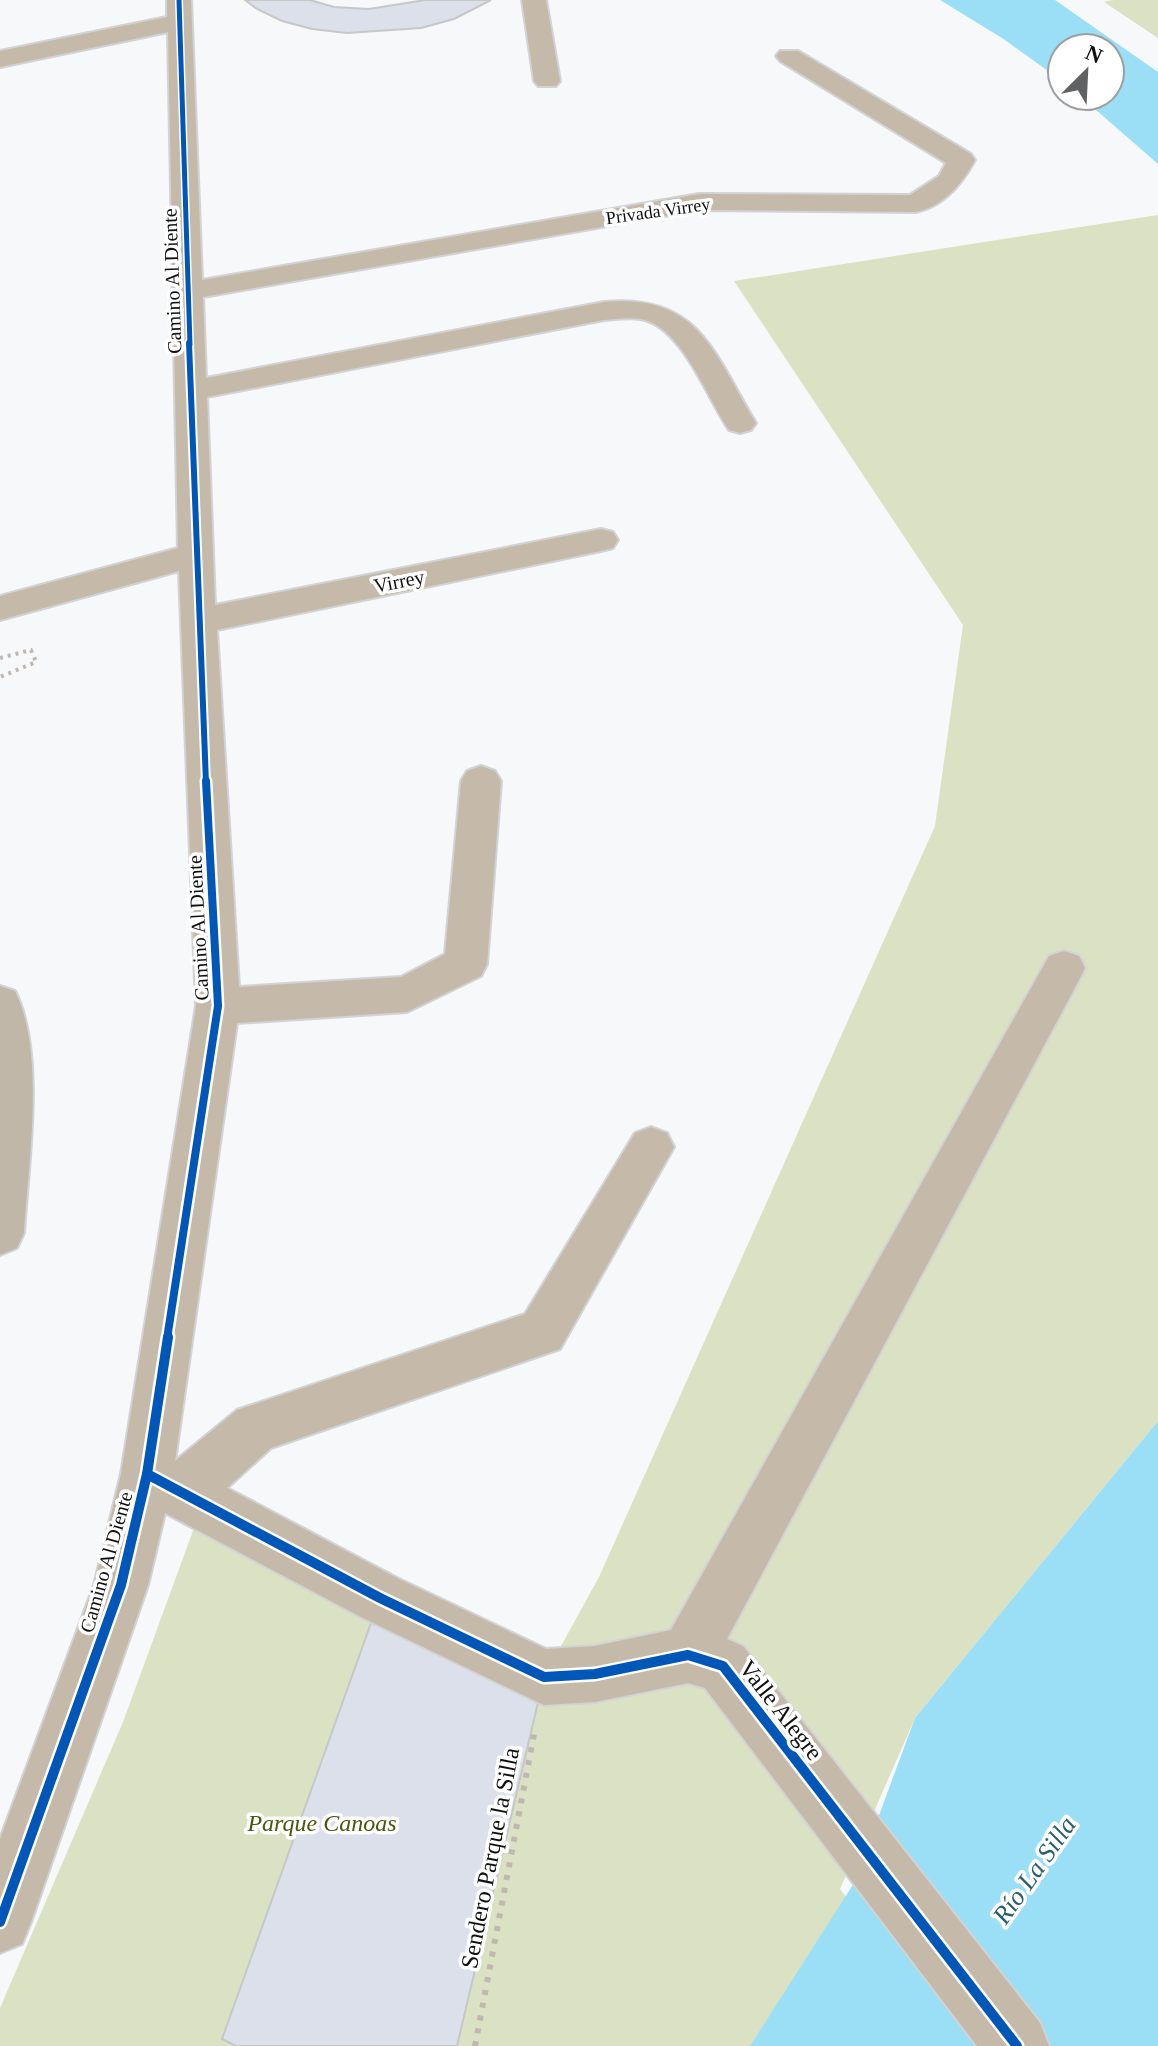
<svg xmlns="http://www.w3.org/2000/svg" width="1158" height="2046" viewBox="0 0 1158 2046" font-family="'Times New Roman',serif">
  <rect width="100%" height="100%" fill="#f7f8f9"/>
  <!-- green -->
  <path fill="#dae2c3" d="M1113,0h45v38l-54,-36z
    M1158,215v1206l-243,297 -75,171 120,157h-960v-38l123,-286 71,-194 350,149 55,-100 336,-751 28,-201 -229,-344z"/>
  <!-- water -->
  <path fill="#9bdff6" d="M940,0h115l103,72v92l-78,-68h30v-48h-48v33l-60,-43z
    M1158,1421v625h-408l104,-163 61,-165z"/>
  <!-- building -->
  <path fill="#dce0eb" stroke="#c7c7c8" stroke-width="2" d="M245,0h65l24,7 35,2 56,-9h66l-37,19 -33,9 -74,5 -35,-4 -30,-8 -25,-12z
    M380,1598l164,79 -87,369h-221l-14,-7z"/>
  <g fill="none" stroke-linecap="round" stroke-linejoin="round">
    <!-- minor casing -->
    <g stroke="#d2d3d4" stroke-width="4">
      <path id="minor" d="M167,0h24l11,280 497,-86 211,1 29,-19 7,-13 -166,-102 -4,-5 4,-5h18l173,103 4,6c-13,24 -31,46 -59,52l-217,-2 -496,87 3,81 398,-76c95,-9 110,52 152,121l-5,7 -11,3 -11,-3c-21,-31 -45,-96 -81,-109 -14,-5 -30,-2 -44,-1l-397,77 8,208 386,-76 12,3 5,8 -5,8 -12,3 -384,79 22,357 162,-10 44,-23 16,-173 6,-10 14,-5 14,5 6,10 -14,183 -6,12 -74,36 -170,11 -62,438 62,-51 288,-96 110,-181 16,-6 16,6 7,14 -114,202 -289,99 -44,40 172,91 147,70 49,-3 76,-16 378,-674 15,-5 15,5 6,12 -6,12 -352,659 16,7 297,377 9,23h-72l-272,-358 -17,-5 -93,19 -51,3 -183,-88 -196,-104 -17,72 -117,337 -9,22 -22,9v-114l94,-254 27,-111 75,-468 -17,-435 -179,49v-24l178,-48 -10,-516 -168,35v-16l167,-34z
        M522,0h24l14,81 -4,5h-18l-4,-5z"/>
    </g>
    <!-- highway casing -->
    <g stroke="#d2d3d4" stroke-width="4">
      <path id="highway" d="M0,986l15,5c31,62 13,174 9,242l-7,15 -17,7z"/>
    </g>
    <!-- path-far1 -->
    <path stroke="#c0b8b0" stroke-width="4" stroke-dasharray="3 5" stroke-linecap="butt" d="M0,658l31,-8 5,12 -36,15"/>
    <!-- path -->
    <path stroke="#c0b8b0" stroke-width="6" stroke-dasharray="5 8" stroke-linecap="butt" d="M475,2046l60,-317"/>
    <!-- minor -->
    <use href="#minor" fill="#c5b9aa" fill-rule="evenodd"/>
    <!-- highway -->
    <use href="#highway" fill="#c0b7a9" fill-rule="evenodd"/>
    <!-- cycleway-far3 casing -->
    <g stroke="#fff" stroke-width="8">
      <path id="cycleway-far3" d="M179,0l11,345"/>
    </g>
    <!-- cycleway-far2 casing -->
    <g stroke="#fff" stroke-width="10">
      <path id="cycleway-far2" d="M189,343l17,440"/>
    </g>
    <!-- cycleway-far1 casing -->
    <g stroke="#fff" stroke-width="13">
      <path id="cycleway-far1" d="M167,1339l51,-333 -12,-225"/>
    </g>
    <!-- cycleway casing -->
    <g stroke="#fff" stroke-width="15">
      <path id="cycleway" d="M147,1474l233,124 164,79 51,-3 93,-19 35,11 294,380
        M0,1922l121,-337 26,-111 21,-137"/>
    </g>
    <!-- cycleway-far3 -->
    <use href="#cycleway-far3" stroke="#0057b8" stroke-width="5"/>
    <!-- cycleway-far2 -->
    <use href="#cycleway-far2" stroke="#0057b8" stroke-width="6"/>
    <!-- cycleway-far1 -->
    <use href="#cycleway-far1" stroke="#0057b8" stroke-width="8"/>
    <!-- cycleway -->
    <use href="#cycleway" stroke="#0057b8" stroke-width="10"/>
  </g>
  <g text-anchor="middle" stroke-width="7" stroke-linejoin="round" paint-order="stroke">
    <!-- far-street labels -->
    <g font-size="18" fill="#0f1010" stroke="#fff">
      <text transform="translate(658 211) rotate(-8)" y="6">Privada Virrey</text>
    </g>
    <!-- street labels -->
    <g font-size="20" fill="#0f1010" stroke="#fff">
      <text transform="translate(172 281) rotate(-92)" y="7">Camino Al Diente</text>
      <text transform="translate(399 581) rotate(-11)" y="7">Virrey</text>
      <text transform="translate(198 928) rotate(-93)" y="7">Camino Al Diente</text>
      <text transform="translate(106 1562) rotate(-74)" y="7">Camino Al Diente</text>
    </g>
    <!-- near-street labels -->
    <g font-size="24" fill="#0f1010" stroke="#fff">
      <text transform="translate(781 1710) rotate(52)" y="8">Valle Alegre</text>
      <text transform="translate(490 1858) rotate(-79)" y="8">Sendero Parque la Silla</text>
    </g>
    <!-- near-park labels -->
    <g font-size="24" font-style="italic" fill="#4a560c" stroke="#fff">
      <text x="322" y="1831">Parque Canoas</text>
    </g>
    <!-- near-water labels -->
    <g font-size="26" font-style="italic" fill="#295e6f" stroke="#fff">
      <text transform="translate(1034 1870) rotate(-55)" y="9">Río La Silla</text>
    </g>
  </g>
  <!-- north arrow -->
  <g transform="translate(1086 72) rotate(24)"><circle r="38" fill="#ffffff" stroke="#9f9f9f" stroke-width="2"/>
  <path d="M0-6L14 30L0 20L-14 30Z" fill="#606162"/>
  <text y="-12" font-size="22" font-weight="bold" text-anchor="middle" fill="#0f1010">N</text>
  </g>
</svg>
